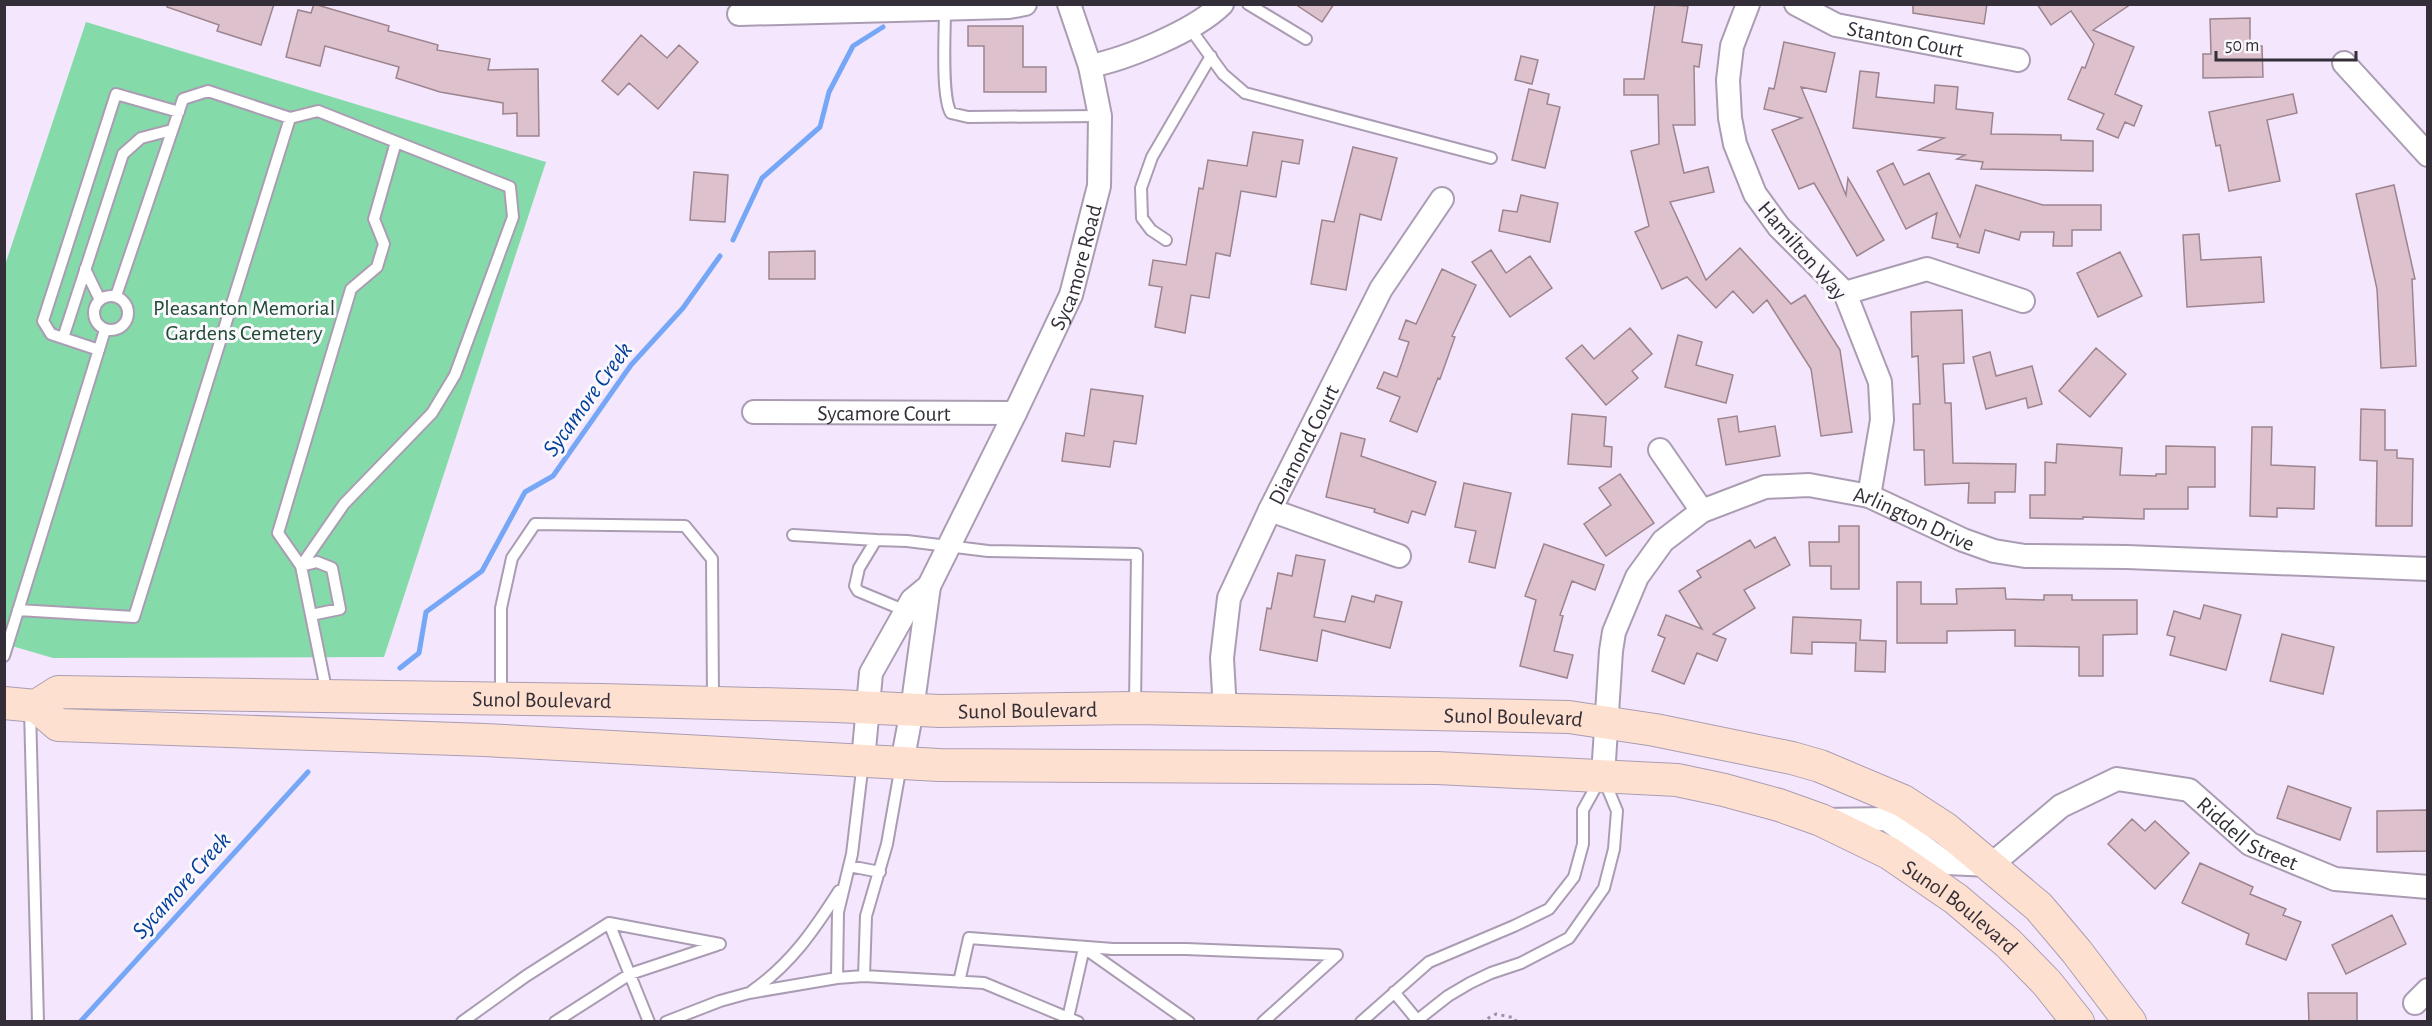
<svg xmlns="http://www.w3.org/2000/svg" width="2432" height="1026" viewBox="0 0 2432 1026" font-family="'Alegreya Sans',sans-serif">
  <rect width="100%" height="100%" fill="#f4e6fd"/>
  <!-- green -->
  <path fill="#84dba9" d="M86,22l460,140 -162,495 -331,1 -48,-14v-379z"/>
  <g fill="none" stroke-linecap="round" stroke-linejoin="round">
    <!-- stream -->
    <path stroke="#75a7f6" stroke-width="5" d="M733,240l29,-62 58,-51 9,-35 24,-46 30,-19
      M400,668l19,-15 7,-41 56,-41 43,-79 28,-16 78,-111 52,-57 37,-52
      M80,1022l228,-250"/>
  </g>
  <!-- building -->
  <path fill="#ddc2cd" stroke="#9d848e" stroke-width="1.5" d="M167,4h107l-13,41 -44,-14 2,-6 -52,-18z
    M314,4l75,22 -1,5 50,14 -1,5 53,9 -2,11 50,-1 1,67h-22v-23l-14,1v-11l-63,-11 -44,-14 3,-11 -74,-21 -5,20 -34,-9 12,-47 13,3z
    M1295,4h39l-12,18z
    M1655,4l33,2 -6,36 20,3 -3,22 -5,-1 1,59h-22l11,48 24,-6 6,25 -44,10 36,78 34,-32 51,56 14,-9 35,55 12,82 -31,4 -10,-67 -44,-69 -14,13 -20,-22 -17,17 -29,-31 -25,12 -27,-57 14,-6 -18,-75 28,-7 -1,-49h-34v-16h20z
    M1913,4h74l-3,20 -71,-11z
    M2037,4h94l-38,26 41,17 -19,47 27,12 -8,20 -9,-4 -7,16 -21,-9 7,-15 -36,-15 14,-32 3,1 9,-24 -23,-33 -20,14z
    M2250,18v28h12l1,31 -60,1v-24h8l-1,-35z
    M968,26h55v41h23v25h-62v-46h-16z
    M641,35l26,23 12,-13 19,17 -40,47 -29,-26 -11,12 -16,-14z
    M1784,42l51,11 -9,39 -25,-5 45,108 2,-17 36,62 -27,16 -43,-73 -15,6 -27,-59 30,-12 -38,-9 5,-21 5,1z
    M1521,56l17,4 -6,24 -17,-4z
    M1860,71l19,2 -3,24 58,6 1,-18 23,2 -2,22 37,4 -2,21 70,1v5l32,1v30l-112,-2 2,-7 -26,-3 8,-4 -46,-5 25,-12 -91,-10z
    M1529,89l20,5 -2,10 13,3 -15,61 -33,-8z
    M2293,94l4,19 -30,7 13,61 -51,10 -9,-46 -4,1 -7,-34z
    M1253,132l50,8 -4,24 -17,-3 -6,36 -35,-6 -11,65 -14,-3 -7,45 -18,-3 -6,38 -30,-6 7,-40 -13,-2 4,-25 33,5 13,-77 4,1 5,-29 39,6z
    M1353,147l44,11 -16,62 -21,-6 -14,76 -35,-6 11,-64 12,2z
    M1893,163l11,22 25,-12 31,64 16,-52 67,20h58v25h-29v16h-19l1,-14h-33l-2,8 -34,-10 -6,23 -22,-6 1,-3 -26,-6 5,-25 -31,16 -29,-58z
    M694,172l34,3 -3,47 -35,-2z
    M2394,185l21,94h-3l4,87 -35,2 -4,-79 -21,-95z
    M1521,195l37,8 -8,39 -51,-11 4,-21 14,2z
    M2199,234l2,26 60,-3 3,45 -77,5 -4,-72z
    M1491,250l15,23 24,-17 22,32 -42,29 -38,-55z
    M815,251v28h-46v-27z
    M2120,252l22,44 -44,21 -21,-44z
    M1442,269l34,16 -24,51 3,1 -15,42 -2,-1 -21,54 -27,-11 10,-24 -23,-9 7,-16 13,5 12,-35 -10,-3 7,-19 10,4z
    M1962,310l2,53 -21,1 2,39h6l2,60 63,1 -1,28h-20v11h-27l1,-20 -44,2 -1,-35h-10l-1,-46h7l-2,-48 -6,1 -1,-45z
    M1630,328l22,26 -20,17 6,7 -32,27 -40,-47 16,-13 12,14z
    M1678,335l24,7 -6,23 37,10 -7,28 -61,-16z
    M2096,348l30,26 -36,43 -31,-26z
    M1990,352l6,24 36,-10 10,38 -14,4 -2,-10 -40,11 -13,-52z
    M1091,389l52,7 -7,48 -22,-3 -4,26 -48,-6 4,-28 18,3z
    M2361,409l24,1v40h12v8l16,1 -1,67h-36l1,-65 -17,-1z
    M1572,414l34,3 -2,29 8,1 -1,20 -43,-3z
    M1737,416l2,16 36,-6 5,30 -54,9 -8,-46z
    M2252,427h20l-1,38 44,2 -1,42 -37,-1v9l-27,-1z
    M1341,433l24,6 -4,17 75,26 -11,33 -13,-4 -4,12 -34,-11 1,-3 -49,-12z
    M2057,444l65,4 -2,27 36,1v-2h10v-28l49,1v40h-27v22h-44v10l-61,-2v2l-53,-1v-23h15v-33l11,1z
    M1620,474l34,49 -48,33 -22,-32 27,-19 -12,-17z
    M1464,483l47,10 -16,75 -26,-6 7,-31 -21,-4z
    M1839,526h20v63h-28v-23h-21l-1,-24h30z
    M1775,537l15,28 -46,25 11,18 -42,26 13,5 -9,22 -20,-8 -13,31 -32,-13 13,-33 -7,-3 8,-20 36,14 -23,-38 22,-14 -4,-6 53,-31 5,8z
    M1544,544l60,21 -9,25 -23,-9 -12,34 3,1 -9,35 19,4 -6,23 -47,-12 16,-66 -11,-4z
    M1296,555l29,5 -11,57 31,5 7,-26 22,6 2,-7 26,7 -12,46 -68,-18 -5,31 -57,-11 7,-42 4,1 7,-36 14,3z
    M1897,582h24v22h36l-1,-15 49,-1 1,11 38,1v-5h28v5h65v34l-34,1v41h-24v-29l-64,-1v-16l-68,1v12h-50z
    M2204,605l37,10 -15,55 -56,-15 5,-18 -8,-2 7,-24 26,8z
    M1793,617l68,3 -1,20 26,1 -1,31 -30,-1 1,-28 -44,-1v12l-21,-1z
    M2282,634l52,13 -11,47 -53,-13z
    M2288,786l63,22 -11,32 -63,-22z
    M2427,810v41l-50,1v-41z
    M2132,819l13,12 10,-10 34,32 -34,36 -47,-45z
    M2200,863l53,24 -3,7 36,15 -3,6 18,7 -15,38 -40,-16 3,-10 -67,-31z
    M2392,915l14,29 -60,30 -14,-29z
    M2308,993h49v29h-48z"/>
  <g fill="none" stroke-linecap="round" stroke-linejoin="round">
    <!-- lane casing -->
    <g stroke="#aa9db3" stroke-width="14">
      <path id="lane" d="M1248,4l58,35
        M945,9c0,22 -4,88 6,104l17,4 132,-1
        M1189,27l34,47 22,19 246,65
        M290,118l28,-7 192,76 3,30 -58,158 -23,38 -88,91 -43,62
        M1166,240l-15,-10 -9,-12 -1,-30 11,-31 59,-101
        M85,269l15,31
        M94 313a17 17 0 1 1 34 0a17 17 0 1 1-34 0Z
        M63,338l60,-184 18,-16 31,-8
        M99,350l-48,-16 -8,-13 73,-227 63,18
        M793,535l83,5
        M301,566l16,-4 15,6 8,41 -29,6
        M18,610l116,7 156,-499 -82,-27 -25,8 -67,197
        M906,611l-48,-20 -3,-5 4,-18 17,-28 31,1 81,10 149,3 -2,150
        M4,656l101,-326
        M327,694l-26,-128 -23,-33 73,-244 26,-22 7,-23 -10,-25 22,-77
        M501,697v-89l11,-50 23,-34 150,2 27,33 1,140
        M30,709l8,313
        M849,866l31,6
        M609,923l40,99
        M864,976l2,-60 21,-72 14,-79
        M837,978l1,-66 14,-58 11,-92
        M959,982l10,-44 144,11h73l151,6
        M752,991c39,-27 62,-61 87,-100
        M1394,992l23,28
        M1068,1018l16,-70 105,74
        M462,1022l64,-46 83,-53 111,21
        M555,1022l75,-48 87,-29
        M666,1022l54,-21 29,-8 88,-15 27,-2 120,7 94,39
        M1263,1022l74,-67
        M1361,1022l68,-60 85,-36 35,-17 25,-32 9,-33v-34l16,-29
        M1415,1022l33,-26 22,-13 21,-10 30,-10 48,-25 35,-50 10,-39 3,-38 -12,-29"/>
    </g>
    <!-- street casing -->
    <g stroke="#aa9db3" stroke-width="26">
      <g id="street">
        <path d="M1748,4l-16,42 -4,34 2,38 5,26 20,50 24,33 66,66 35,89 2,38 -13,76"/>
        <path id="s1" d="M1796,4l40,21 182,35"/>
        <path d="M739,14l270,-7 16,-3"/>
        <path d="M2344,63l84,92"/>
        <path d="M1090,66c36,-7 105,-35 132,-62"/>
        <path d="M1845,293l82,-24 96,32"/>
        <path id="s2" d="M754,412l261,1"/>
        <path d="M1660,450l42,61"/>
        <path d="M1270,510l129,46"/>
        <path id="s3" d="M1225,711l-3,-53 7,-60 41,-88 111,-221 61,-90"/>
        <path d="M863,761l8,-88 41,-73 17,-14"/>
        <path id="s4" d="M902,763l10,-53 17,-124 86,-173 56,-118 28,-109 1,-70 -10,-50 -21,-62"/>
        <path id="s5" d="M1603,776l8,-125 3,-19 23,-55 26,-36 39,-30 63,-24 44,-2 60,11 94,44 31,11 31,5 102,1 301,12"/>
        <path id="s6" d="M1826,820l60,-1 60,44 45,2 70,-59 56,-27 72,11 61,54 85,35 93,8"/>
        <path d="M2415,1003l13,-13"/>
      </g>
    </g>
    <!-- secondary casing -->
    <g stroke="#aa9db3" stroke-width="34">
      <g id="secondary">
        <path id="s7" d="M4,703l32,3 22,-14 543,8 235,6 104,5 195,-3 434,9 86,13 137,28 28,8 83,35 43,28 93,78 38,45 53,70"/>
        <path id="s8" d="M36,706l22,19 427,15 454,25 498,3 240,12 47,10 55,15 42,15 68,33 67,46 52,44 39,40 31,39"/>
      </g>
    </g>
    <!-- path -->
    <path stroke="#9c92a3" stroke-width="3" stroke-dasharray="3 4.5" stroke-linecap="butt" d="M1481,1022l15,-8 19,4 1,4"/>
    <!-- lane -->
    <use href="#lane" stroke="#fff" stroke-width="10"/>
    <!-- street -->
    <use href="#street" stroke="#fff" stroke-width="22"/>
    <!-- secondary -->
    <use href="#secondary" stroke="#fee0d0" stroke-width="32"/>
  </g>
  <g text-anchor="middle" stroke-width="6" stroke-linejoin="round" paint-order="stroke">
    <!-- street labels -->
    <g font-size="22" fill="#332e37" stroke="#fbf8fd">
      <text dy="8" stroke="none"><textPath href="#s1" startOffset="116">Stanton Court</textPath></text>
      <text transform="translate(1803 250) rotate(49)" y="8">Hamilton Way</text>
      <text dy="8" stroke="none"><textPath href="#s4" startOffset="531">Sycamore Road</textPath></text>
      <text dy="8" stroke="none"><textPath href="#s2" startOffset="130">Sycamore Court</textPath></text>
      <text dy="8" stroke="none"><textPath href="#s3" startOffset="284">Diamond Court</textPath></text>
      <text dy="8" stroke="none"><textPath href="#s5" startOffset="520">Arlington Drive</textPath></text>
      <text dy="8" stroke="none"><textPath href="#s7" startOffset="542">Sunol Boulevard</textPath></text>
      <text dy="8" stroke="none"><textPath href="#s7" startOffset="1028">Sunol Boulevard</textPath></text>
      <text dy="8" stroke="none"><textPath href="#s7" startOffset="1514">Sunol Boulevard</textPath></text>
      <text dy="8" stroke="none"><textPath href="#s6" startOffset="480">Riddell Street</textPath></text>
      <text dy="8" stroke="none"><textPath href="#s8" startOffset="1964">Sunol Boulevard</textPath></text>
    </g>
    <!-- park labels -->
    <g font-size="22" fill="#1e4a33" stroke="#fbf8fd">
      <text x="244" y="315">Pleasanton Memorial<tspan x="244" dy="25">Gardens Cemetery</tspan></text>
    </g>
    <!-- water labels -->
    <g font-size="24" font-style="italic" fill="#003f9a" stroke="#fbf8fd">
      <text transform="translate(587 399) rotate(-54)" y="8">Sycamore Creek</text>
      <text transform="translate(181 885) rotate(-48)" y="8">Sycamore Creek</text>
    </g>
  </g>
  <!-- border -->
  <rect width="2432" height="1026" fill="none" stroke="#332e37" stroke-width="12"/>
  <!-- scale -->
  <path d="M2216 51v9h140v-9" fill="none" stroke="#332e37" stroke-width="3"/>
  <text x="2225" y="51" font-size="18" fill="#332e37" stroke="#fbf8fd" stroke-width="4.5" paint-order="stroke">50 m</text>
</svg>
